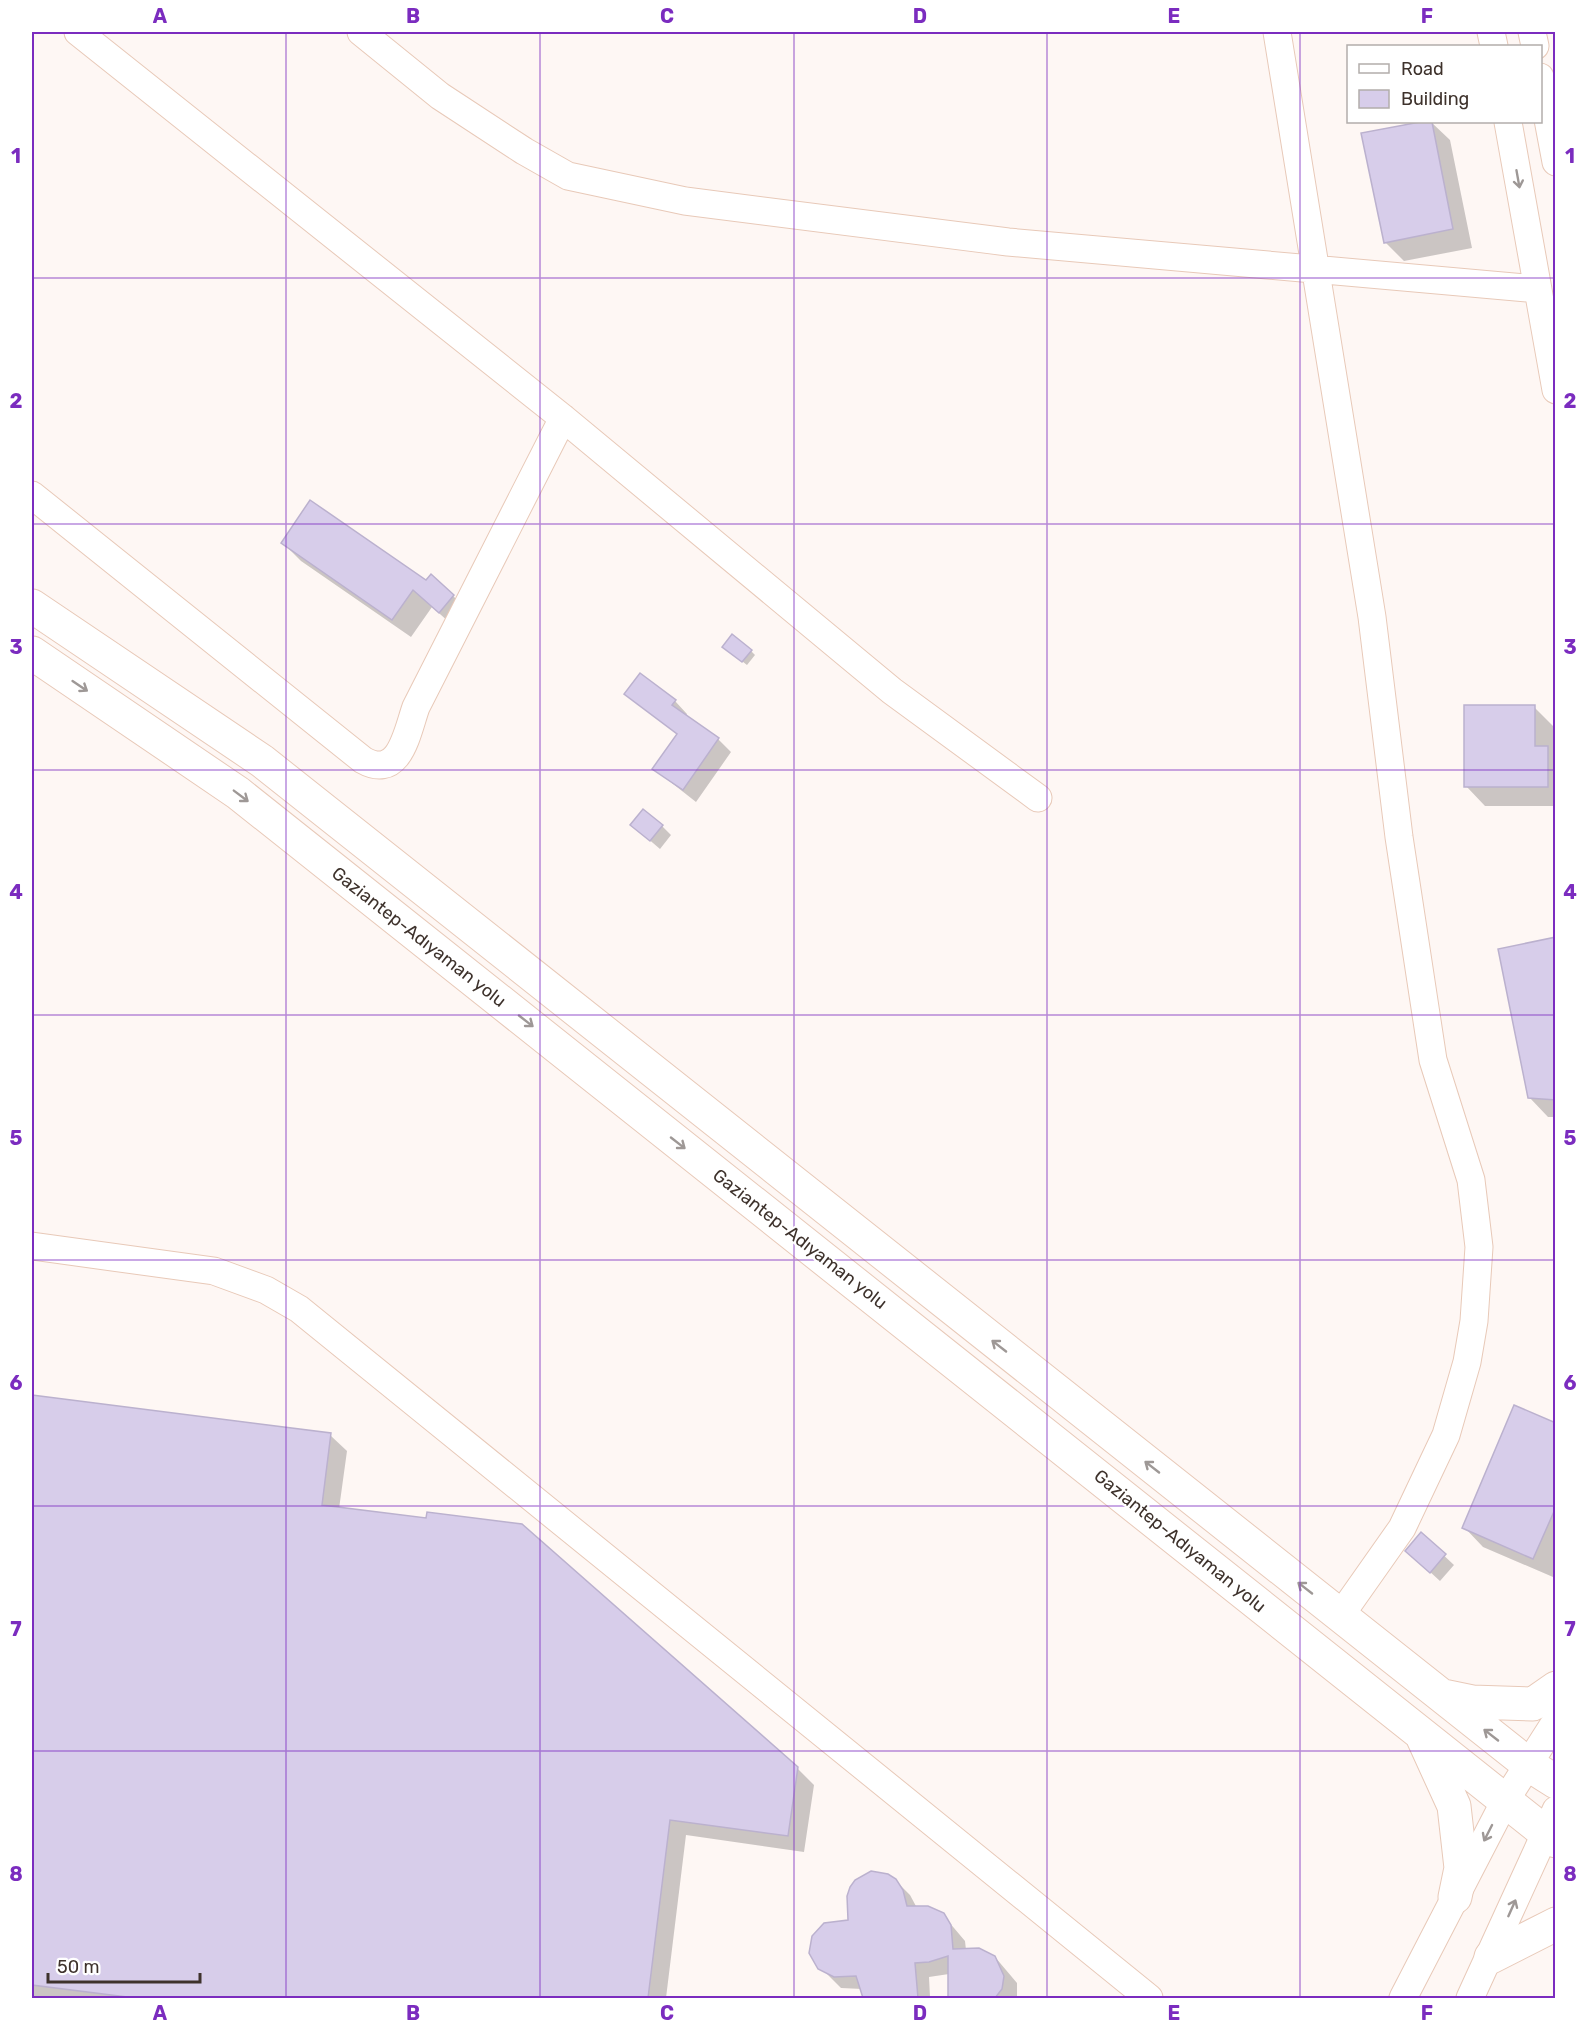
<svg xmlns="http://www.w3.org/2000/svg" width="1587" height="2030" viewBox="0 0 1587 2030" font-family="Rubik,sans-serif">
  <rect width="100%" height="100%" fill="#fef7f4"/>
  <!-- shadow -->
  <path fill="#0003" fill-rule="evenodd" d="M1431,122l19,18 22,108 -68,13 -19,-19 -22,-108z
    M283,543l143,39 27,14 19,18 -14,16 -26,-23 -21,30 -110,-76z
    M729,651h22l4,4 -8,10z
    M626,693l49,8 12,13 -1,2 32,23 13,13 -35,50 -42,-33 24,-34z
    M1534,707l19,19 3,80h-71l-19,-20z
    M632,825l30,1 9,9 -11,14z
    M1556,939v178h-8l-19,-20z
    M32,1396l298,39 17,16 -8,58 458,259 17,17 -10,67 -118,-17 -20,163h-634z
    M1556,1425v146l-3,6 -70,-30 -19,-20z
    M1421,1534l33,31 -14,16 -23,-21z
    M895,1880l15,15 7,13 26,7 22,26 1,9 29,7 22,26v15h-151l-4,-9 -21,-1 -27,-27 4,-31 15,-8 17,-1zM949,1974v22l-19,1 -1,-20z"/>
  <!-- building -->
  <path fill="#d7cdea" stroke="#bbb1ce" stroke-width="1.5" d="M1420,122h12l21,107 -69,14 -23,-110z
    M310,500l116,80 5,-6 23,21 -15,18 -26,-23 -21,30 -111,-77z
    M732,634l20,16 -10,12 -20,-15z
    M640,673l36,27 -4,5 47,33 -36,52 -31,-21 25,-35 -53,-40z
    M1464,705h71v41h13v41h-84z
    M643,809l20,16 -13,16 -20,-16z
    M1556,937v163l-28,-2 -30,-149z
    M32,1395l299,38 -9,72 104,13 1,-6 95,12 276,243 -10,69 -118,-16 -22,178h-513l-103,-13z
    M1514,1405l42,18v84l-23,52 -71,-31z
    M1421,1532l25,22 -16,19 -25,-22z
    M871,1871l17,3 8,5 7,11 4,16h21l16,7 7,12 2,24 26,-1 16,8 9,20 -2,13 -7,9h-47v-42l-19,6 -14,1 3,35h-55l-7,-22 -22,1 -16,-8 -9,-16 3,-17 12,-13 24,-3 -1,-24 3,-9 5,-7z"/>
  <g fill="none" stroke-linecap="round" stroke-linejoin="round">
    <!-- minor casing -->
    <g stroke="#e8c9b8" stroke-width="29">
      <path id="minor" d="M78,32l485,386 329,273 146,107
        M361,32l79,64 84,55 44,25 117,25 323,41 530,47
        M1277,32l95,585 27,220 34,223 38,120 8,67 -5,74 -7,41 -21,73 -44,93 -62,88
        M1491,32l3,14
        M1532,32l3,14
        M1540,77l16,85
        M1508,122l48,268
        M32,495l331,265c37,21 44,-28 53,-53l147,-289
        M32,1246l182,25 52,19 33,19 850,689
        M1403,1998l102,-197 51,-80
        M1470,1998l86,-188"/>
    </g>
    <!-- highway casing -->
    <g stroke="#e8c9b8" stroke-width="35">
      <path id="highway" d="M32,606l230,155 1267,1004 27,17
        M32,653l206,140 1318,1048
        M1443,1696l29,6 61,2 23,-16
        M1423,1738l31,68 7,62 -6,29
        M1491,1957l65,-33"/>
    </g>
    <!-- minor -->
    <use href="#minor" stroke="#fff" stroke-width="27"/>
    <!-- highway -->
    <use href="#highway" stroke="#fff" stroke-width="33"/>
  </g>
  <!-- one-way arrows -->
  <defs><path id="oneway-shaft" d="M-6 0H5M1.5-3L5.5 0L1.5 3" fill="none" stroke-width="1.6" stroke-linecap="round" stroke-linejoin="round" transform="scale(1.5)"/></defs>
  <g stroke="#9e9896">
    <use href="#oneway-shaft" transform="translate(1518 179) rotate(80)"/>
    <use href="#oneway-shaft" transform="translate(80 686) rotate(34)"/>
    <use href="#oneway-shaft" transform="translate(241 796) rotate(37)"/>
    <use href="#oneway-shaft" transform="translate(526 1021) rotate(38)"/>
    <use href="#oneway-shaft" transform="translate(678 1143) rotate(38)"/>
    <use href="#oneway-shaft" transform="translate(999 1346) rotate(-142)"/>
    <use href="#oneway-shaft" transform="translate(1152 1467) rotate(-142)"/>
    <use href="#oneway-shaft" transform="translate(1305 1588) rotate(-142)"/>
    <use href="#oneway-shaft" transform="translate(1491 1735) rotate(-142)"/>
    <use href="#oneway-shaft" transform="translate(1488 1833) rotate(117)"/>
    <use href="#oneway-shaft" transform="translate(1512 1908) rotate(-66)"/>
  </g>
  <!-- grid -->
  <path fill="none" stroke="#7b2cbf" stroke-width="1.5" stroke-opacity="0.55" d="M286,32v1966M540,32v1966M794,32v1966M1047,32v1966M1300,32v1966M32,278h1524M32,524h1524M32,770h1524M32,1015h1524M32,1260h1524M32,1506h1524M32,1751h1524"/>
  <g text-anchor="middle" stroke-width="4.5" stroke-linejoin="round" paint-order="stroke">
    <!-- street labels -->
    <g font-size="18" fill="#3e322c" stroke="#fff">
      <text transform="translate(419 937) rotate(38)" y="6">Gaziantep-Adıyaman yolu</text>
      <text transform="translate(800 1239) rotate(38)" y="6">Gaziantep-Adıyaman yolu</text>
      <text transform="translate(1180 1541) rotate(39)" y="6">Gaziantep-Adıyaman yolu</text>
    </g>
  </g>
  <!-- border -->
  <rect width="1587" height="2030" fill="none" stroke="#ffffff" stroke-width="66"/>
  <!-- legend -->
  <rect x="1347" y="45" width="195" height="78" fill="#ffffff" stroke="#b2adab" stroke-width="1.5"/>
  <rect x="1359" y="64" width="30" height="9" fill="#ffffff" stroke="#b2adab" stroke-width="1.5"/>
  <text x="1401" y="75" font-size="18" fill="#3e322c">Road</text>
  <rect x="1359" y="90" width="30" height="18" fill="#d7cdea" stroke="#b2adab" stroke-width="1.5"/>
  <text x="1401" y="105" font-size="18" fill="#3e322c">Building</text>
  <!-- scale -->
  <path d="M48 1973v9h152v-9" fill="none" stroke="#3e322c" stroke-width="3"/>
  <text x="57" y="1973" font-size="18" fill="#3e322c" stroke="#ffffff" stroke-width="4.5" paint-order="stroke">50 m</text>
  <rect x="33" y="33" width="1521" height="1964" fill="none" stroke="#7b2cbf" stroke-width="2"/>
  <g font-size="20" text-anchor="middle" font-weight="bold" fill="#7b2cbf">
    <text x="160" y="23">A</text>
    <text x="413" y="23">B</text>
    <text x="667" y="23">C</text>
    <text x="920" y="23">D</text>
    <text x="1174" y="23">E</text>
    <text x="1427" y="23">F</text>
    <text x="16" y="163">1</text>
    <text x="1570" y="163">1</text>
    <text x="16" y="408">2</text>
    <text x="1570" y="408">2</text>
    <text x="16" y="654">3</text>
    <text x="1570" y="654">3</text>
    <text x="16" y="899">4</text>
    <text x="1570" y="899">4</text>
    <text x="16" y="1145">5</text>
    <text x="1570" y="1145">5</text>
    <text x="16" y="1390">6</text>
    <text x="1570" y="1390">6</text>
    <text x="16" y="1636">7</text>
    <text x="1570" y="1636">7</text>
    <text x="16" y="1881">8</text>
    <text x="1570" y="1881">8</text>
    <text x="160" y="2020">A</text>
    <text x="413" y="2020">B</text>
    <text x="667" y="2020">C</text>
    <text x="920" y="2020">D</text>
    <text x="1174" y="2020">E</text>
    <text x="1427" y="2020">F</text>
  </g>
</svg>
